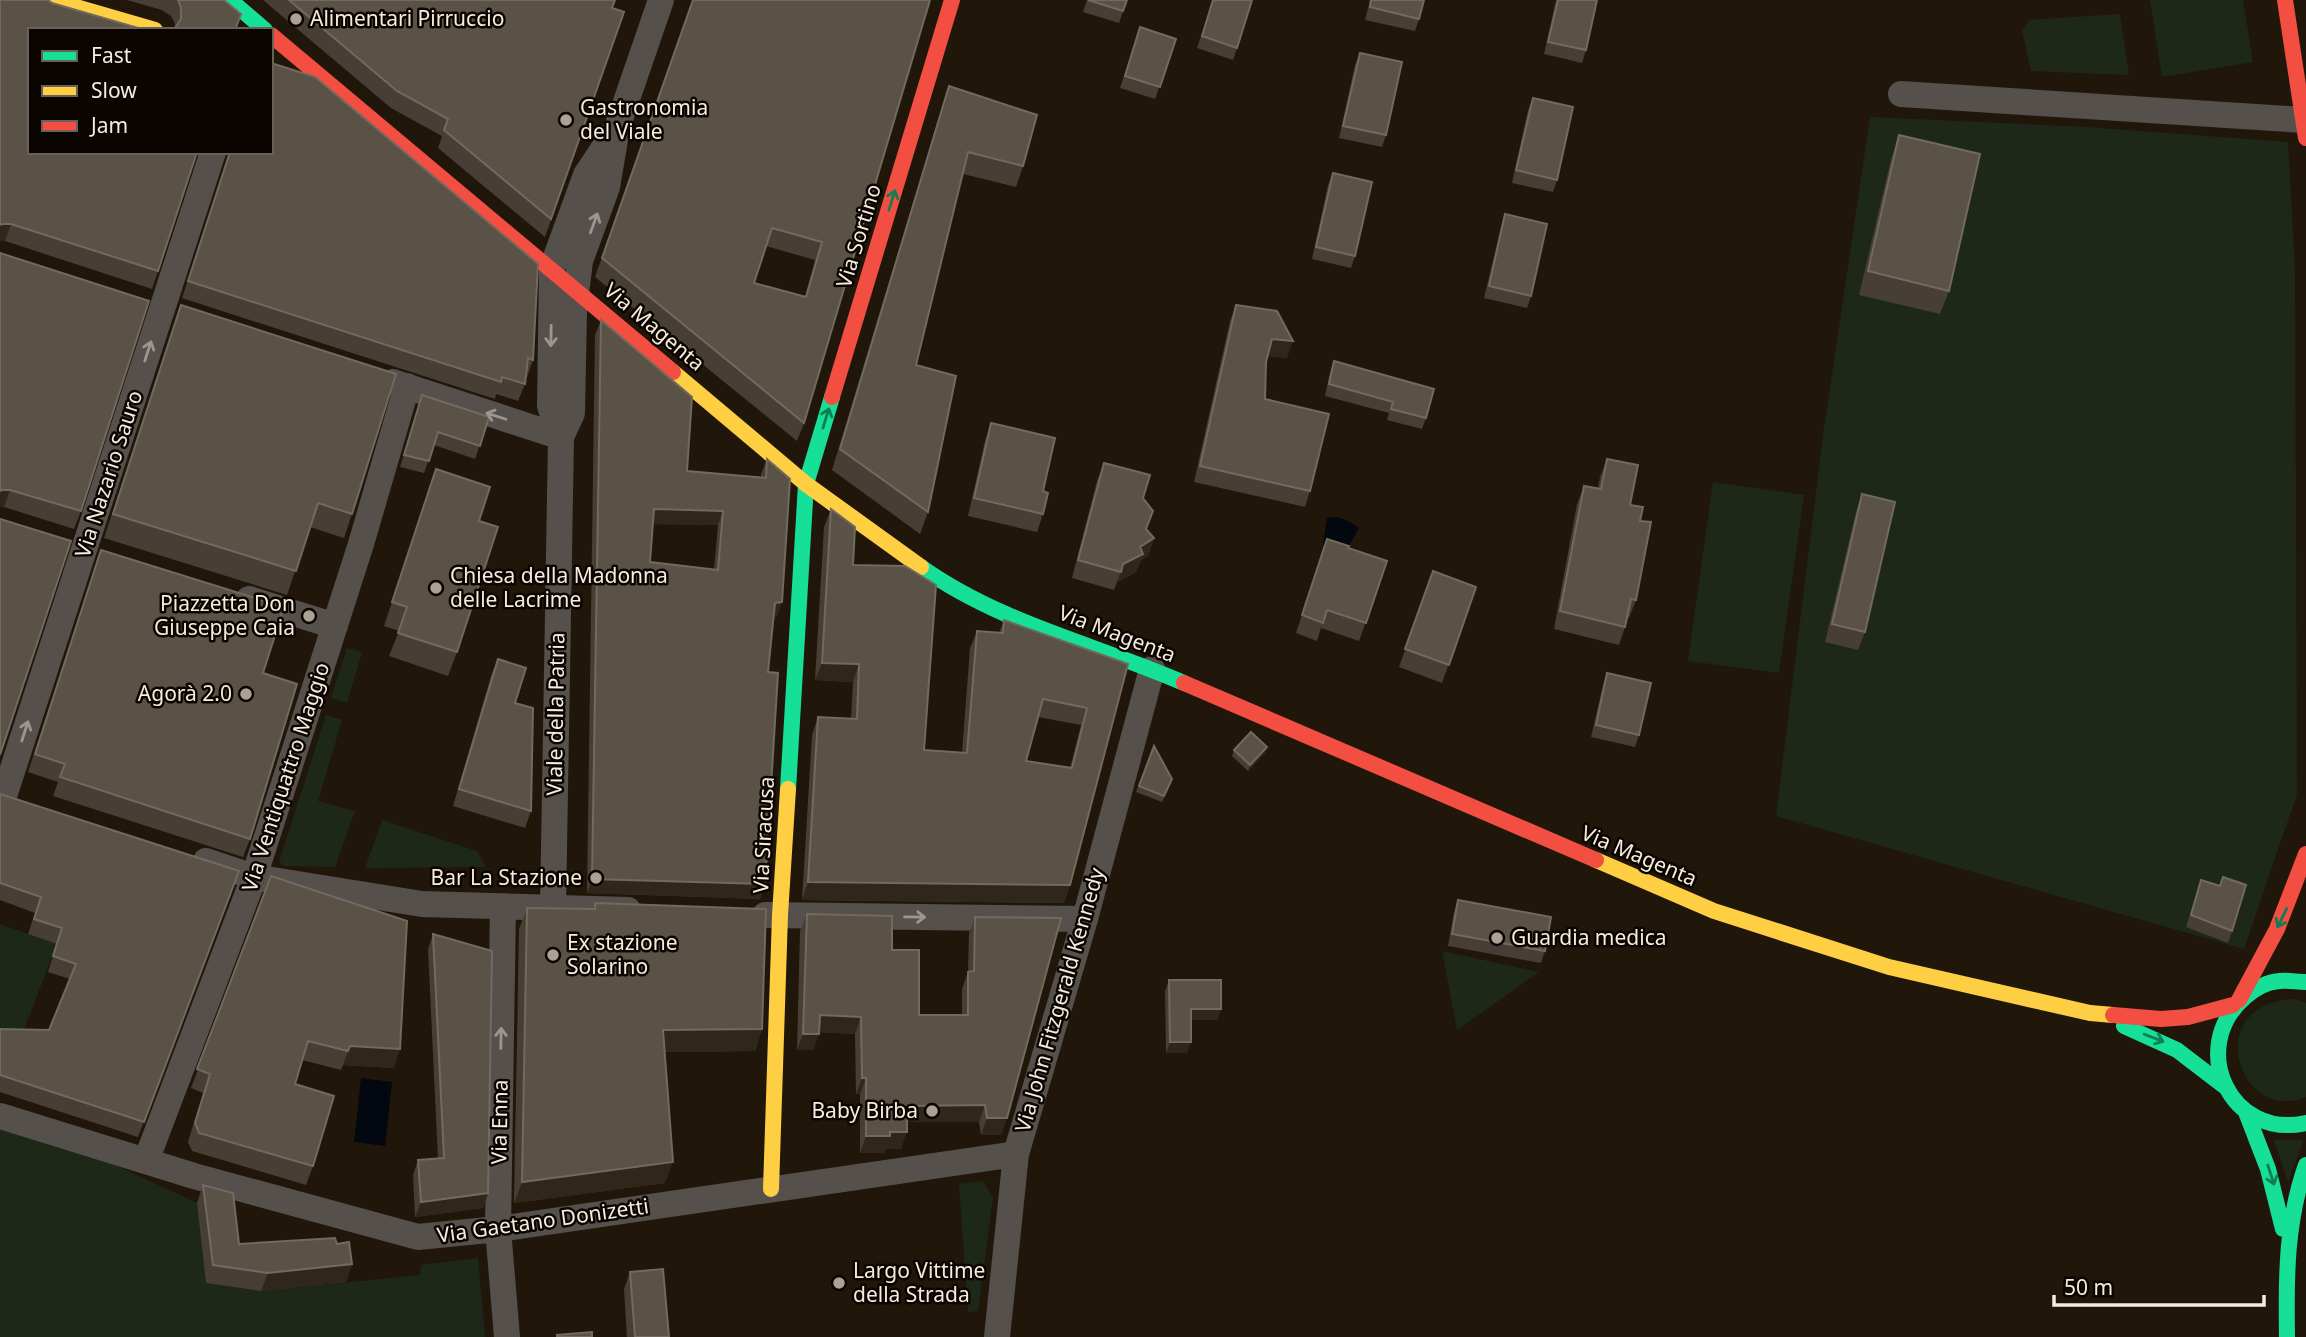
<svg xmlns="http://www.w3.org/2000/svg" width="2306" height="1337" viewBox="0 0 2306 1337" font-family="'Noto Sans',sans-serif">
  <rect width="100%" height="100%" fill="#20170a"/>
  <!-- green -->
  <path fill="#1e2819" d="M2150,0h93l10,62 -91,15z
    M2120,14l9,61 -98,-4 -9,-41 8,-10z
    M1870,117l216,10 202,15 7,128 2,524 -53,155 -468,-133 47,-380z
    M1713,482l91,13 -25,178 -91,-12z
    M347,648l15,4 -15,51 -16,-5z
    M326,715l16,5 -24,81 37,10 -20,56 -51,-1 -5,-4z
    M382,820l95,31 9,16 -121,1z
    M0,924l57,20 -39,101h-18z
    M1442,951l97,21 -82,58z
    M2296,999l10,4v94c-68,28 -107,-95 -10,-98z
    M0,1129l109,33 88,41 10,80 55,8 158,-16 1,-10 57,-7 7,79h-485z
    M2274,1140h30l-16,42z
    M983,1181l10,16 -15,114 -10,1 -9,-128z"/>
  <!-- water -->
  <path fill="#03070f" d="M1338,517l12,5 9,6 -13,23 -23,-6 4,-27z
    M361,1078l31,4 -7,64 -31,-4z"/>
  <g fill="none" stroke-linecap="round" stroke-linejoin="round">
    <!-- street -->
    <path stroke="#56504d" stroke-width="26" d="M1901,94l402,26
      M393,382l168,55
      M561,437l11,-24 2,-103 6,-49 27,-74 10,-59 44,-128
      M249,599l86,27
      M4,796l209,-644
      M206,861l48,16 168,27 206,6
      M503,906l-5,323 9,108
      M553,907l8,-470 -11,-31 2,-138 34,-93 31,-47
      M765,915l320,4
      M0,1116l194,60 224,61 80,-8 518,-75
      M146,1161l108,-284 107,-333 46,-158
      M997,1337l19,-183 69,-235 67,-250"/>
    <!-- fast -->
    <path stroke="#16e098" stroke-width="16" d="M230,0l35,30
      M921,567c78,56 176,78 263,116
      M788,789l18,-305 26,-87
      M2306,982c-9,0 -18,-2 -27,-1 -12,1 -25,8 -34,16 -58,50 -15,143 61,126
      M2124,1026l53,24 47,36
      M2246,1112l22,57 15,60
      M2287,1337c-1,-59 -1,-116 19,-172"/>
    <!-- slow -->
    <path stroke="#ffcf43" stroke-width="16" d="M52,0l103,30
      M673,372l133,112 115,83
      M1596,860l118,51 175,56 201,46 23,2
      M771,1189l9,-274 8,-126"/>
    <!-- jam -->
    <path stroke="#f24e42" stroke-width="16" d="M2285,0l21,138
      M271,35l402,337
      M832,397l120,-397
      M1184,683l412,177
      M2239,1000l38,-71 29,-75
      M2113,1015l48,4 27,-2 45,-12"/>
  </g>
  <!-- wall -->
  <path fill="#473f35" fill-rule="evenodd" d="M0,0l158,271 -6,18 -147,-48h-5z
    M127,0h97l-49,28v-4l-4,-8 -9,-6z
    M263,0h352l-3,8 12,4 -79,225 -107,-89 4,-12 -51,-28z
    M693,0h237l-126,423 -7,18 -202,-164zM766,246l49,14 -10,37 -51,-14z
    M1087,0h40l-8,23 -36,-11z
    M1213,0l24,48 -4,12 -36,-12z
    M1370,0h54l-5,19 -4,12 -50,-11z
    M1556,0h41l-11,50 -4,13 -38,-9z
    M1140,27l36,12 -21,60 -35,-11z
    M1360,53l26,82 -4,12 -43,-9 16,-73z
    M949,86l74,80 -7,21 -53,-13 -47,191 12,147 -8,22 -88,-64 110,-363z
    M1533,98l24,82 -4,12 -41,-9 16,-73z
    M1899,135l50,156 -9,23 -81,-19 32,-136z
    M228,152h43l262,208 -6,17h-1l-1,7 -7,17 -22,-7 -1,5 -313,-101 46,-141z
    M1333,173l22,83 -4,12 -39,-9 16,-74z
    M1505,214l26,82 -4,12 -43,-10 17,-71z
    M0,253l81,258 -7,18 -70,-22h-4z
    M181,305l171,209 -8,24 -34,-11 -23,68 -183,-57z
    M1236,305l51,53 -19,-2 -2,6 -1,37 45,92 -5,16 -111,-25 36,-161z
    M601,320l86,151 74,7v-4l6,-15 10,158h-4l-5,55 -3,212 -5,15 -173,-6 8,-558zM653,524l65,1 -4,45 -64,-8z
    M1334,361l92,57 -4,11 -35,-9 2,-7 -64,-17 5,-24z
    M422,395l67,22 -14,42 -41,-14 -10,28 -24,-6z
    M991,423l52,68v23l-6,18 -69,-16 17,-75z
    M1607,459l23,46 10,16 -4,79 -7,18h-2l-2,9 -6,18 -65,-16 23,-125 7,-18 14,2 2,-11z
    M1104,463l39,35 3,31 8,9 -6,18 -7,4 -5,12 -19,10 -3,8 -42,-12 25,-97z
    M436,469l43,52 -22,131 -9,24 -59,-20 10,-25 -15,-5z
    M1862,494l3,138 -7,18 -33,-8 31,-130z
    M831,509l93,241 38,3 8,-105 7,-17 22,2 5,-13 124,44 -58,221 -6,18 -262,-3 10,-165 6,-18 33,2 2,-37 -38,-2 9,-153zM1038,717l43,8 -11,43 -44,-7z
    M1327,539l21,9 39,13 -28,80 -38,-13 -4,13 -21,-8z
    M101,550l162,123 -13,166 -7,18 -190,-61 5,-14 -30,-10z
    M1433,571l43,16 -34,96 -43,-16z
    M498,659l17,44 16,108 -6,17 -72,-22 38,-130z
    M1607,673l32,62 -4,12 -44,-10 12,-52z
    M1154,746l18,33 -10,23 -26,-10z
    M1267,747l-2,6 -17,18 -16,-15 2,-6z
    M0,794l239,77 -101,266 -138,-45v-63l49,1 21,-51 -22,-7 9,-28 -29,-10 7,-21 -35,-13z
    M271,876l123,192 -51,-3 -2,5 -39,-10 -7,24 18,82 -7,19 -114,-34 -4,-9 15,-49 -12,-5z
    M2201,880l19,6 12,45 -4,12 -42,-16z
    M1458,900l87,51 -4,12 -93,-17 6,-34z
    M595,903l167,126 -7,22 -90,1v131l-151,20 5,-274 8,-21 66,1z
    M807,914l85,36 27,65h43v-26l6,-17 1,-39 6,-16 26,218h-20l-2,-13h-72l-6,27h-15l-2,4h-24v-59h-4l-1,-60 -36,-2 -6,18h-16l3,-119z
    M433,934l55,259 -5,15 -68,9 -2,-42 5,-15 20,-1 -10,-210z
    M1169,980l52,29 -4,11h-26l-4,33h-21l-1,-62z
    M203,1185l36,59h98l15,20 -6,18 -85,9 -55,-8 -9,-80z
    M630,1272l39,65h-42l-3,-48z"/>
  <!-- shaded-wall -->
  <path fill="#30271c" d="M2,224h9l-6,17h-5v-16z
    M1272,339l21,2 -6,17 -21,-2z
    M2,490h8l-6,17h-4v-16z
    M654,509l69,2 -5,14 -70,-1z
    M1154,538l-6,18 -7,4 -5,12 -19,10 6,-18 17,-17z
    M782,602l-5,15h-8l6,-14z
    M822,663l37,1 -6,18 -38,-2z
    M1267,747l-2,6 -17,18 2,-6z
    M592,879l173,5 -5,15 -173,-6z
    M808,882l262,3 -6,18 -262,-3z
    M1191,1009h30l-4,11h-30z
    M820,1015l41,2 -6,17 -42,-2z
    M762,1029l-7,22 -100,1 8,-22z
    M803,1034h16l-6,16h-16z
    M1170,1042h21l-4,11h-21z
    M350,1046l50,3 -6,19 -51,-3z
    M862,1078h4l-6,16h-4z
    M985,1105l-6,17h-78l6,-16z
    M987,1118h20l-6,17h-20z
    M890,1132h17l-6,17h-15l-2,4h-24l6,-17z
    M673,1162l-8,21 -151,20 8,-21z
    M488,1193l-5,15 -68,9 6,-15z
    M352,1264l-6,18 -85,9 7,-18z"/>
  <!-- building -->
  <path fill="#5a5147" stroke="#726a5f" stroke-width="2" fill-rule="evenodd" d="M0,0h48l4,3 93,27h-115v122h167l-39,119 -147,-47h-9l-2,1z
    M178,0h46l17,14 -6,16h-62l2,-2 6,-9v-12z
    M289,0h326l-3,8 12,4 -73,207 -107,-89 4,-11 -51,-28z
    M693,0h237l-126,423 -202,-165zM772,228l50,14 -16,55 -52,-14z
    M1088,0h39l-4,11z
    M1213,0h39l-15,48 -35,-12z
    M1371,0h53l-5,19 -49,-12z
    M1558,0h39l-11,50 -38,-8z
    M1140,27l36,12 -16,48 -35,-11z
    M1360,53l42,9 -16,73 -43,-9z
    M271,63l44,14 223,187 -5,96 -5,-2 -3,26 -23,-7 -1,5 -313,-101 42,-129h41z
    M949,86l88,29 -14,51 -55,-14 -52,213 40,11 -28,136 -88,-63z
    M1533,98l40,9 -16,73 -41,-10z
    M1899,135l81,19 -31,137 -81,-20z
    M1333,173l39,9 -17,74 -39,-9z
    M1505,214l42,10 -16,72 -42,-10z
    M0,253l149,48 -68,210 -71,-21h-8l-2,1z
    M181,305l215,69 -44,140 -34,-11 -22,68 -183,-57z
    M1236,305l41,6 16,30 -21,-2 -6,23 -1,37 64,15 -19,77 -110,-25z
    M601,320l91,77 -5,74 79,7 1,-19 23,20 -8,123 -7,1 -7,69 10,1 -13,211 -173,-5zM654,509l69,2 -5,59 -68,-8z
    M1334,361l100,28 -8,29 -35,-9 2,-7 -64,-18z
    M422,395l67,22 -9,29 -42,-14 -9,29 -25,-6z
    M991,423l64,15 -12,53 5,2 -5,21 -69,-16z
    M1607,459l31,6 -8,40 13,2 -3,14 11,1 -15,78 -5,-1 -6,28 -65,-16 24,-125 17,3z
    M1104,463l46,12 -7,23 10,13 -7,18 8,9 -14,9 3,7 -20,10 -2,8 -43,-12z
    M436,469l54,18 -11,34 19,6 -41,125 -59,-19 9,-26 -15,-5z
    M1862,494l33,8 -30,130 -33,-8z
    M831,509l24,18 -2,38 52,1 31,19 -12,165 43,3 10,-122 26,2 1,-13 124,44 -58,221 -262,-3 10,-165 39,2 2,-55 -37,-1zM1043,699l44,9 -15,60 -46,-7z
    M0,519l71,22 -71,214z
    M1327,539l22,7 -1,2 39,13 -21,62 -39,-13 -4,13 -21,-8z
    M101,550l183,57 -21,66 34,11 -47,155 -190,-62 5,-13 -30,-10z
    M1433,571l43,16 -27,78 -44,-16z
    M498,659l28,9 -11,35 18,5 -2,103 -72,-22z
    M1607,673l44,10 -12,52 -43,-10z
    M1251,732l16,15 -17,18 -16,-15z
    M1154,746l18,33 -8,17 -25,-10z
    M0,794l239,77 -95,251 -144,-47v-46l49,1 27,-66 -23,-8 9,-28 -28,-9 7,-22 -41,-14z
    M271,876l136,45 -7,128 -50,-3 -2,5 -40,-10 -13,43 39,12 -21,70 -114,-33 -4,-10 15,-49 -13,-5z
    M2223,877l23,8 -14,46 -41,-16 10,-35 19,6z
    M1458,900l93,17 -6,34 -93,-17z
    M595,903l171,6 -4,120 -99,1 10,132 -151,20 5,-274 68,1z
    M807,914l85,2v34h27v65h49v-43l6,-1 1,-54 86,1 -54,200h-20l-2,-13 -78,1v26h-17v4h-24v-58h-4l-1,-61 -41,-2 -1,19h-16z
    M433,934l59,17 -4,242 -67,9 -3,-42 26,-2z
    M1169,980h52v29h-30v33h-21z
    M203,1185l30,8 6,51 96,-6 2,6 12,-2 3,22 -84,9 -55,-8z
    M663,1269l6,68h-34l-5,-65z
    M592,1332v5h-35v-2z"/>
  <!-- one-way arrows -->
  <defs><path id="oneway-shaft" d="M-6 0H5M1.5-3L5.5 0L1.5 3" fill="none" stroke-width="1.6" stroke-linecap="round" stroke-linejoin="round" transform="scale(1.75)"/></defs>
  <g stroke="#117d54">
    <use href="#oneway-shaft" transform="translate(892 200) rotate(-73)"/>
    <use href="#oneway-shaft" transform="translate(826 418) rotate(-73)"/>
    <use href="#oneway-shaft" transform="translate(2282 918) rotate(116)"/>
    <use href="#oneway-shaft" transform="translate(2154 1038) rotate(21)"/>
    <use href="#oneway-shaft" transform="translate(2271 1175) rotate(72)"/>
  </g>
  <g stroke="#9e968e">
    <use href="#oneway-shaft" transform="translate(594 223) rotate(-70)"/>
    <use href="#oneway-shaft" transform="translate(551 336) rotate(91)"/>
    <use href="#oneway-shaft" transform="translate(148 351) rotate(-72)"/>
    <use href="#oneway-shaft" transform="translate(496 416) rotate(-162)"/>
    <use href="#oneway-shaft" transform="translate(25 731) rotate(-72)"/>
    <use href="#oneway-shaft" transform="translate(915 917) rotate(1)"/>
    <use href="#oneway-shaft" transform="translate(501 1038) rotate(-89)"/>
  </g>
  <!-- markers -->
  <g fill="#aba194" stroke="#0b0501" stroke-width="2.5">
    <circle cx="296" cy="19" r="7"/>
    <circle cx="566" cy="120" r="7"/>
    <circle cx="436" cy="588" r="7"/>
    <circle cx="309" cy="616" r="7"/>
    <circle cx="246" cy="694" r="7"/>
    <circle cx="596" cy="878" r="7"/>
    <circle cx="1497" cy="938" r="7"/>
    <circle cx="553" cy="955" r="7"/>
    <circle cx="932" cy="1111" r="7"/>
    <circle cx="839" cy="1283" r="7"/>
  </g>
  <g text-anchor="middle" stroke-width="5" stroke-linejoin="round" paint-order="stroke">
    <!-- poi labels -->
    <g font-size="21" fill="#f6ebde" stroke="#0b0501" text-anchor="start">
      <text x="310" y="26">Alimentari Pirruccio</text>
      <text x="580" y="115">Gastronomia<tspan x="580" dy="24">del Viale</tspan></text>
      <text x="450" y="583">Chiesa della Madonna<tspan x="450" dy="24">delle Lacrime</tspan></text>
      <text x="295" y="611" text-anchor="end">Piazzetta Don<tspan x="295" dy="24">Giuseppe Caia</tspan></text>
      <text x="232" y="701" text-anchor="end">Agorà 2.0</text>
      <text x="582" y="885" text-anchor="end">Bar La Stazione</text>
      <text x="1511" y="945">Guardia medica</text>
      <text x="567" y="950">Ex stazione<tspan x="567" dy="24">Solarino</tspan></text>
      <text x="918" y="1118" text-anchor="end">Baby Birba</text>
      <text x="853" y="1278">Largo Vittime<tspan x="853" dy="24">della Strada</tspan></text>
    </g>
    <!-- street labels -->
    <g font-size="21" fill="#f6ebde" stroke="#0b0501">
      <text transform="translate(859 236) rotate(-73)" y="7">Via Sortino</text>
      <text transform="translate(654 327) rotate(40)" y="7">Via Magenta</text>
      <text transform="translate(109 474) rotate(-72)" y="7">Via Nazario Sauro</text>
      <text transform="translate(1117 634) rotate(21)" y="7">Via Magenta</text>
      <text transform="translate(556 714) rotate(-89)" y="7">Viale della Patria</text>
      <text transform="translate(286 777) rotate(-72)" y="7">Via Ventiquattro Maggio</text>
      <text transform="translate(764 835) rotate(-87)" y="7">Via Siracusa</text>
      <text transform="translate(1639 856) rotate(23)" y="7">Via Magenta</text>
      <text transform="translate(1060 1000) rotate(-74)" y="7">Via John Fitzgerald Kennedy</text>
      <text transform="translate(500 1122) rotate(-89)" y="7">Via Enna</text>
      <text transform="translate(543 1221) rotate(-8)" y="7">Via Gaetano Donizetti</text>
    </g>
  </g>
  <!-- legend -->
  <rect x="28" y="28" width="245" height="126" fill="#0b0501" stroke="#696159" stroke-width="2"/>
  <rect x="42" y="51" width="35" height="10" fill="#16e098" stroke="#696159" stroke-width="2"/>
  <text x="91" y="63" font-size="21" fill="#f6ebde">Fast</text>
  <rect x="42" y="86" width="35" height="10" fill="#ffcf43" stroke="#696159" stroke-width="2"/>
  <text x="91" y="98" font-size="21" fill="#f6ebde">Slow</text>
  <rect x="42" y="121" width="35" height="10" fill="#f24e42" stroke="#696159" stroke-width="2"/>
  <text x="91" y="133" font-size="21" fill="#f6ebde">Jam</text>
  <!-- scale -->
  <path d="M2054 1295v10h210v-10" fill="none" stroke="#f6ebde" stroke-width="3.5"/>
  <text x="2064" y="1295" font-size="21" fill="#f6ebde" stroke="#0b0501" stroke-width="5" paint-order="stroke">50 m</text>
</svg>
